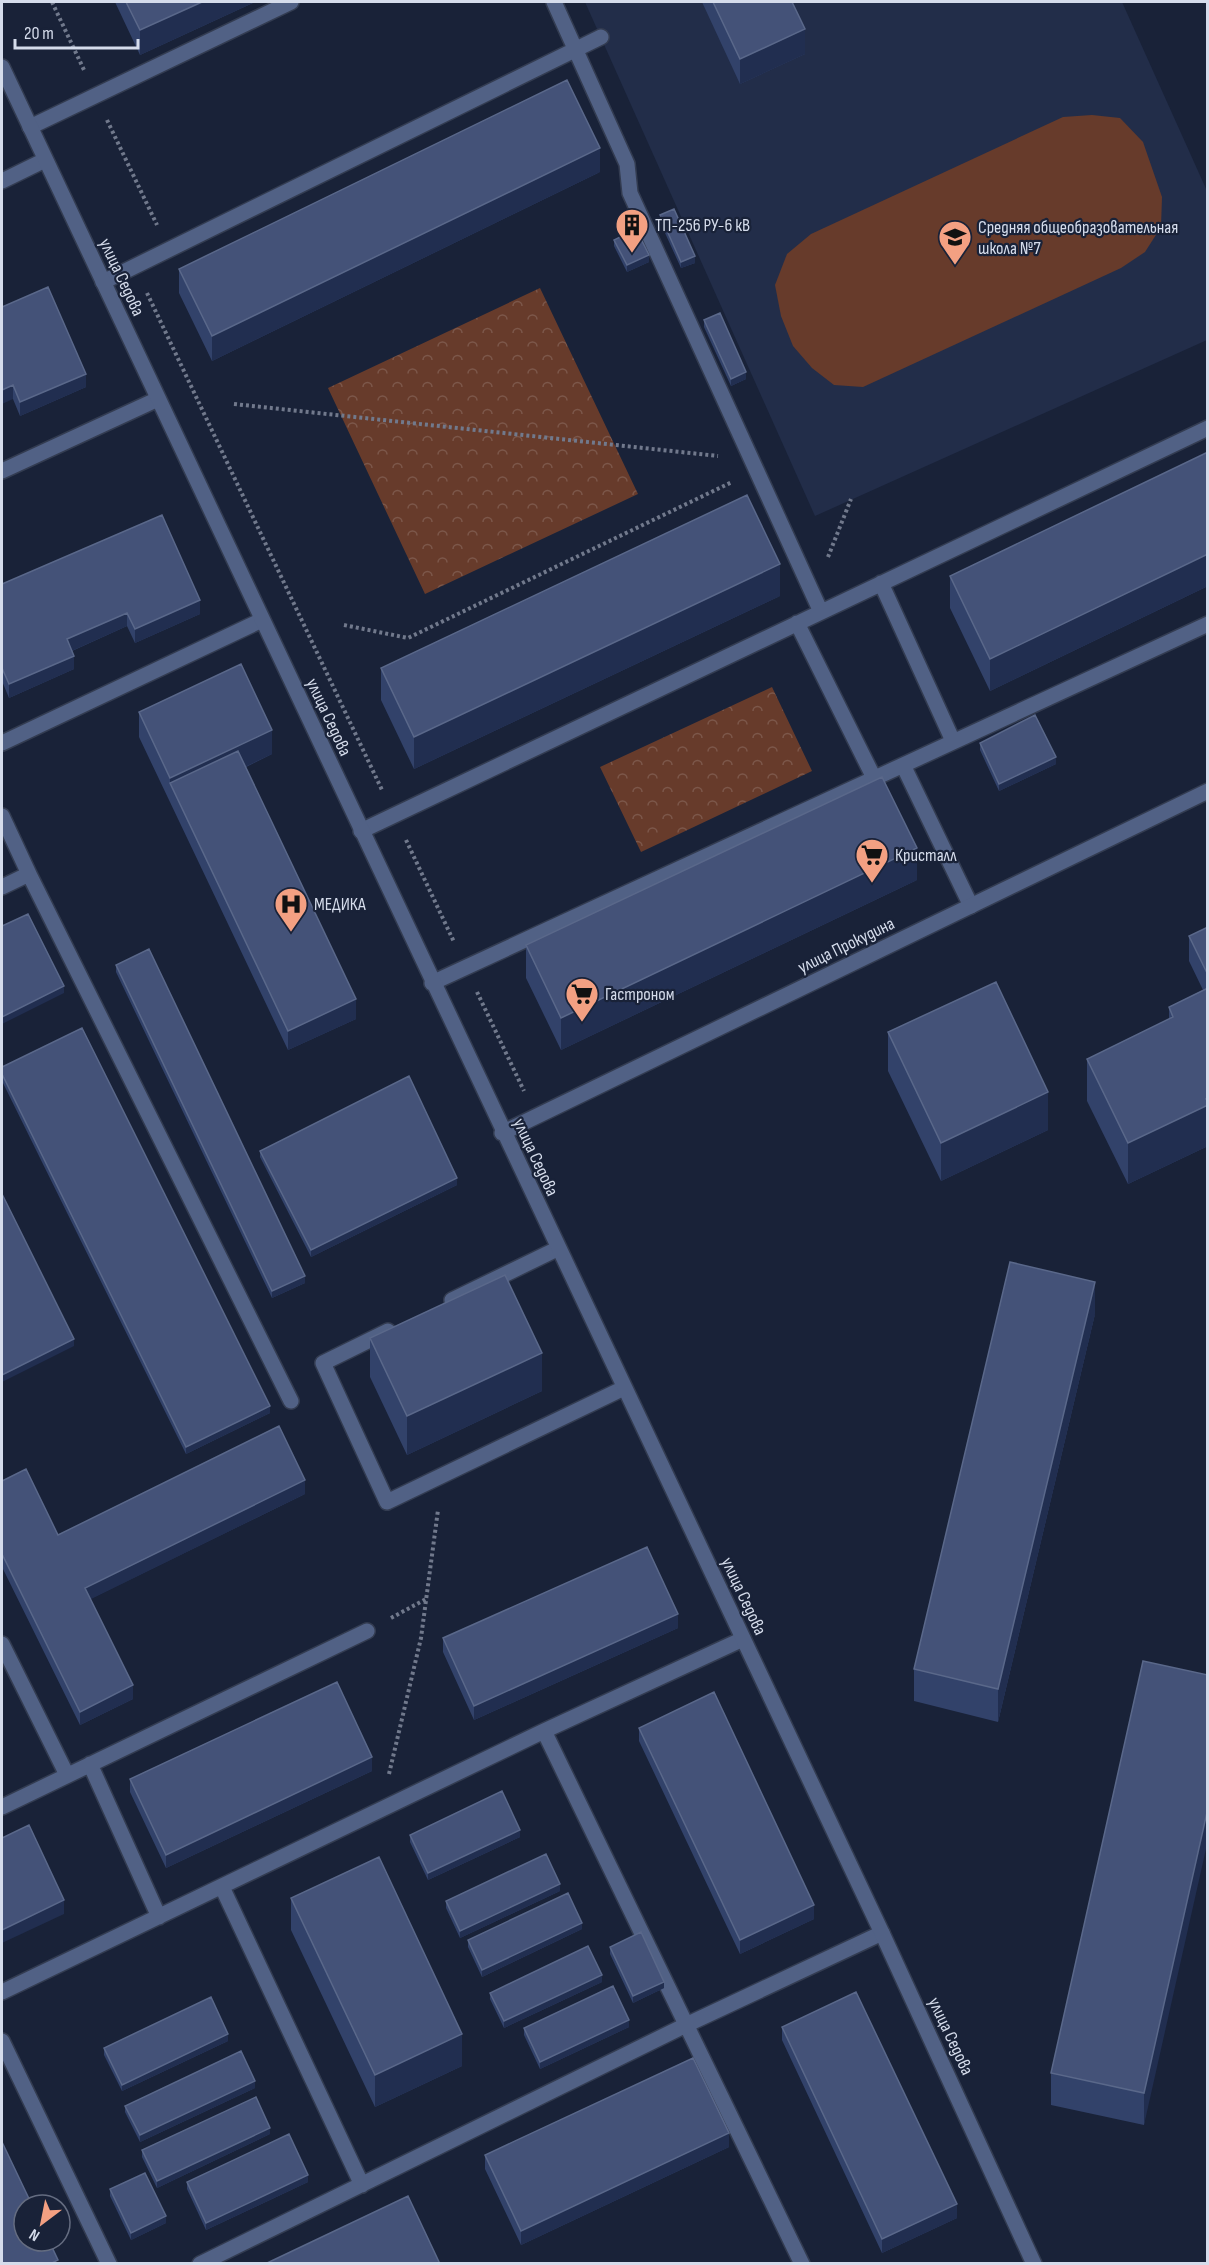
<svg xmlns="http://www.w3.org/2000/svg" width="1209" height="2265" viewBox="0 0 1209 2265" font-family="'Sofia Sans Condensed',sans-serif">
  <defs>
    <pattern id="forest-crowns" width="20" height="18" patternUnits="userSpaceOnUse" patternTransform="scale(1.5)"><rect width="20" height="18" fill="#673b2b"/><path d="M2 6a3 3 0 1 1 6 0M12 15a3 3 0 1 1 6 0" fill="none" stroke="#7c574a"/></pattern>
  </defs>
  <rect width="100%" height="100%" fill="#192238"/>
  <!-- built -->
  <path fill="#222d49" d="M585,2h537l85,189v149l-392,176z"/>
  <!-- forest -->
  <path fill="url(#forest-crowns)" d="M540,288l98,206 -213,100 -97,-206z
    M772,687l40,84 -171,81 -41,-85z"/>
  <!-- garden -->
  <path fill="#673b2b" d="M1092,115l28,3 23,24 19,55 -1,30 -16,25 -24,16 -258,119 -29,-2 -22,-17 -19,-22 -12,-30 -6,-31 12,-31 24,-20 252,-117z"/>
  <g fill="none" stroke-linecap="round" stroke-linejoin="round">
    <!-- lane casing -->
    <g stroke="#333c51" stroke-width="18">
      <path id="lane" d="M554,2l73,162 3,29 191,419
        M30,127l261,-125
        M2,181l43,-21
        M103,282l498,-245
        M2,471l156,-72
        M881,583l72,158
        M797,623l77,155
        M2,743l260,-123
        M903,765l68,141
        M2,816l27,58 -27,13
        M361,831l847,-403
        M29,874l262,527
        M432,983l776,-359
        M452,1300l105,-51
        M388,1331l-65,32 64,139 237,-114
        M2,1644l65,131
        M544,1731l258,533
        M90,1764l69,153
        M2,1807l365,-176
        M222,1887l140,298
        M2,1992l542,-261 199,-92
        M2,2041l107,223
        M200,2264l486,-239 196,-92"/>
    </g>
    <!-- street casing -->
    <g stroke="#333c51" stroke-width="18">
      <path id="street" d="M2,67l880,1866 152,331
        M502,1133l706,-342"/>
    </g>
    <!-- path -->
    <path stroke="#71798c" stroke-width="4" stroke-dasharray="3 3" stroke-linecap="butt" d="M52,2l32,68
      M107,120l50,105
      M147,293l235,497
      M234,404l484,52
      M828,557l23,-58
      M344,625l64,13 324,-156
      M406,840l48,102
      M477,992l47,99
      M391,1618l35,-19
      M389,1774l32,-136 17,-128"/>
    <!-- lane -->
    <use href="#lane" stroke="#516185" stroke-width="15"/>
    <!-- street -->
    <use href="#street" stroke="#516185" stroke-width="15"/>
  </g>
  <!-- wall -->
  <path fill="#32426a" d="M115,2h140l-115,53z
    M702,2h90l13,52 -65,30z
    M600,172l-388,189 -33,-68v-24z
    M660,215l35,48 -14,5 -21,-46z
    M614,240l35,22 -22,10 -13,-26z
    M2,307l84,80 -66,29 -7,-17z
    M704,320l42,59 -15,7 -27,-59z
    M1208,452v134l-218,105 -40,-83v-32z
    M2,584l198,30 -65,29 -8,-17 -55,25 2,18 -65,29 -7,-17z
    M780,596l-366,173 -33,-69v-32z
    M139,712l133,42 -26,13 110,252 -68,31 -149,-313z
    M980,743l76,21 -57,27 -19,-41z
    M917,880l-356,170 -35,-72v-33z
    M1208,927v219l-80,38 -41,-83v-42l82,-40v-12l34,-17 -14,-29v-25z
    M116,965l189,318 -33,15 -156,-326z
    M888,1032l160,98 -107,51 -53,-110z
    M2,1067l268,346 -84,41 -184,-373z
    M260,1151l197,34 -146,72 -51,-100z
    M1095,1314l-97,408 -84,-21v-32z
    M370,1338l172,53 -135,64 -37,-78z
    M2,1481l56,54 247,-41 -215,105 43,100 -53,26 -78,-158z
    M678,1628l-204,92 -31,-68v-14z
    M1208,1675l-64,450 -93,-20v-32z
    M639,1728l175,191 -74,35 -101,-213z
    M372,1771l-206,97 -36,-76v-13z
    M410,1835l110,2 -92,43 -18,-38z
    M560,1891l-100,47 -14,-30v-7z
    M291,1898l171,168 -87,41 -84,-177z
    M582,1929l-100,48 -14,-30v-7z
    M610,1947l54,41 -31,15 -23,-49z
    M602,1982l-98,46 -14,-29v-6z
    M629,2027l-89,42 -16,-34v-7z
    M782,2027l175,191 -75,35 -100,-213z
    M228,2041l-106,50 -18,-36v-7z
    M255,2088l-115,54 -15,-30v-6z
    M270,2134l-113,54 -15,-31v-7z
    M729,2147l-208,98 -36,-76v-14z
    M187,2182h121l-102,48 -19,-41z
    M110,2189l56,34 -35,17 -21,-44z"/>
  <!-- shaded-wall -->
  <path fill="#212e50" d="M202,2h53l-115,53v-25z
    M805,29v25l-65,30v-25z
    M600,148v24l-388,189v-25z
    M649,255v7l-22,10v-7z
    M695,256v7l-14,5v-6z
    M746,372v7l-15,7v-7z
    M86,374v13l-66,29v-14z
    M13,385v14l-11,5v-14z
    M1208,554v32l-218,105v-32z
    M780,564v32l-366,173v-32z
    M200,600v14l-65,29v-14z
    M127,613v13l-60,27v-14z
    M74,656v13l-65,29v-14z
    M272,730v24l-94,45 -8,-16v20v-25z
    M1056,757v7l-57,27v-7z
    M917,848v32l-356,170v-32z
    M64,986v7l-62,31v-7z
    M356,999v20l-68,31v-19z
    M1048,1092v38l-107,51v-38z
    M1208,1098v48l-80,38v-41z
    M457,1178v7l-146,72v-7z
    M305,1276v7l-33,15v-7z
    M1095,1282v32l-97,408v-33z
    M74,1339v7l-72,36v-7z
    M542,1353v38l-135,64v-39z
    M270,1406v7l-84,41v-7z
    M305,1480v14l-220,108v-14z
    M678,1614v14l-204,92v-14z
    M133,1685v14l-53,26v-13z
    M372,1757v14l-206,97v-13z
    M1208,1808v32l-64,285v-32z
    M520,1830v7l-92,43v-7z
    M560,1884v7l-100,47v-7z
    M64,1900v14l-62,29v-13z
    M814,1905v14l-74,35v-14z
    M582,1923v6l-100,48v-7z
    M602,1975v7l-98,46v-7z
    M664,1982v6l-31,15v-7z
    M629,2020v7l-89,42v-7z
    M228,2034v7l-106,50v-6z
    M462,2034v32l-87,41v-32z
    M255,2081v7l-115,54v-7z
    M270,2128v6l-113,54v-7z
    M729,2133v14l-208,98v-14z
    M308,2175v7l-102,48v-7z
    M957,2204v14l-75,35v-14z
    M166,2216v7l-35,17v-7z"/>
  <!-- building -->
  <path fill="#445278" stroke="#5a688a" stroke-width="1.5" d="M126,2h76l-62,28z
    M713,2h79l13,27 -65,30z
    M567,80l33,68 -388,188 -33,-67z
    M674,209l21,47 -14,6 -21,-47z
    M636,229l13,26 -22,10 -13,-25z
    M48,287l38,87 -66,28 -7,-17 -11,5v-83z
    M720,313l26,59 -15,7 -27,-59z
    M1208,452v102l-218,105 -40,-83z
    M747,495l33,69 -366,173 -33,-69z
    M162,515l38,85 -65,29 -8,-16 -60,26 7,17 -65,28 -7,-16v-84z
    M241,664l31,66 -102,48 -31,-66z
    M1035,715l21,42 -57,27 -19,-41z
    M238,751l118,248 -68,32 -118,-248z
    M882,777l35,71 -356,170 -35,-73z
    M28,914l36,72 -62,31v-91z
    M1208,927v48l-19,-39z
    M149,949l156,327 -33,15 -156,-326z
    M996,982l52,110 -107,51 -53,-111z
    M1208,988v110l-2,1 2,2v4l-80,38 -41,-84 86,-42 -4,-10z
    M82,1028l188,378 -84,41 -184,-373v-7z
    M409,1076l48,102 -146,72 -51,-99z
    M2,1194l72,145 -72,36z
    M1010,1262l85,20 -97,407 -84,-20z
    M505,1275l37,78 -135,63 -37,-78z
    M279,1426l26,54 -220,108 48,97 -53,27 -78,-158v-73l24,-12 32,66z
    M647,1547l31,67 -204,92 -31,-68z
    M1143,1661l65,14v133l-64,285 -93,-20z
    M337,1682l35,75 -206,98 -36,-76z
    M714,1692l100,213 -74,35 -101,-212z
    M502,1791l18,39 -92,43 -18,-38z
    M29,1825l35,75 -62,30v-92z
    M546,1854l14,30 -100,47 -14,-30z
    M379,1857l83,177 -87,41 -84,-177z
    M568,1893l14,30 -100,47 -14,-30z
    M641,1932l23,50 -31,14 -23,-49z
    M588,1946l14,29 -98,46 -14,-28z
    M613,1986l16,34 -89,42 -16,-34z
    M856,1992l101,212 -75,35 -100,-212z
    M211,1997l17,37 -106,51 -18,-37z
    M241,2051l14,30 -115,54 -15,-29z
    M693,2058l36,75 -208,98 -36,-76z
    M256,2097l14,31 -113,53 -15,-31z
    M289,2134l19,41 -102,48 -19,-41z
    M2,2142l30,63h-8v36h25l9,19 -8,4h-48z
    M145,2173l21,43 -35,17 -21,-44z
    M408,2196l32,68h-175z"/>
  <!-- icons -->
  <defs>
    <g id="building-pin" transform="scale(1.725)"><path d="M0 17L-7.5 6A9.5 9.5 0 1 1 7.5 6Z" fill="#f3a082" stroke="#192238"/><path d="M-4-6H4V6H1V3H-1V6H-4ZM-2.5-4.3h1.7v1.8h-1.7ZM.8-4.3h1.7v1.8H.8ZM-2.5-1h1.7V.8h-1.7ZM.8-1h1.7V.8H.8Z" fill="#111"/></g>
    <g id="school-pin" transform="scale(1.725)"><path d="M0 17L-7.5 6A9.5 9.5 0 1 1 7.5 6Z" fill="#f3a082" stroke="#192238"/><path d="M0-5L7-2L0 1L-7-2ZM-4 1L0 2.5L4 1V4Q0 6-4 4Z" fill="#111"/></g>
    <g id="supermarket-pin" transform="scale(1.725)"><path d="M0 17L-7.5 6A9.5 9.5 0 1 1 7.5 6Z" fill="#f3a082" stroke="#192238"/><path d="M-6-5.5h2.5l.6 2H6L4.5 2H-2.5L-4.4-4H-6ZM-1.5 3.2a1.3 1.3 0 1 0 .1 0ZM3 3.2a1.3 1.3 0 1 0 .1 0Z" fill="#111"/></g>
    <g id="hospital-pin" transform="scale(1.725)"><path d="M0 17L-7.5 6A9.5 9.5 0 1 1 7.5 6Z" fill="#f3a082" stroke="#192238"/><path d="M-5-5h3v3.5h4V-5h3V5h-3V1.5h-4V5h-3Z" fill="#111"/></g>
  </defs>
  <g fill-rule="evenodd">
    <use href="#building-pin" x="632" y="225"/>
    <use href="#school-pin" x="955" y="237"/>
    <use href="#supermarket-pin" x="872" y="855"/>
    <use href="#hospital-pin" x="291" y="904"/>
    <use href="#supermarket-pin" x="582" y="994"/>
  </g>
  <g text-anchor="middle" stroke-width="4.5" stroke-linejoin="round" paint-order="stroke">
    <!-- poi labels -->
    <g font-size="18" fill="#d5dceb" stroke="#192238" text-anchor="start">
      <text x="655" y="231">ТП-256 РУ-6 кВ</text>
      <text x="978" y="233">Средняя общеобразовательная<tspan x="978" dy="21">школа №7</tspan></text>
      <text x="895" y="861">Кристалл</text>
      <text x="314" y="910">МЕДИКА</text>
      <text x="605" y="1000">Гастроном</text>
    </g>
    <!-- street labels -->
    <g font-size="18" fill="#d5dceb" stroke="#192238">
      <text transform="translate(122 277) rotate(65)" y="6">улица Седова</text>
      <text transform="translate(329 717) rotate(65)" y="6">улица Седова</text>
      <text transform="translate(846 945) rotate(-26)" y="6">улица Прокудина</text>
      <text transform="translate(536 1157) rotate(65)" y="6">улица Седова</text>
      <text transform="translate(744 1596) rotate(65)" y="6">улица Седова</text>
      <text transform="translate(951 2036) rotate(65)" y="6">улица Седова</text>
    </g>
  </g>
  <!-- border -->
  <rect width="1209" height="2265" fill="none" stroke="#d5dceb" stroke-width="6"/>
  <!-- north arrow -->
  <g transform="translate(42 2223) rotate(212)"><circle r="28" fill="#192238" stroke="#646c80" stroke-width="1.5"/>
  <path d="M0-4.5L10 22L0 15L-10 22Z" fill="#f3a082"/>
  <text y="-9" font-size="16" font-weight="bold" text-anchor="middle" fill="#d5dceb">N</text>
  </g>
  <!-- scale -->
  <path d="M15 39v9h123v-9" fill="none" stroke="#d5dceb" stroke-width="3"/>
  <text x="24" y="39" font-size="18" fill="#d5dceb" stroke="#192238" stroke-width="4.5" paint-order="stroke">20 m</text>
</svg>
